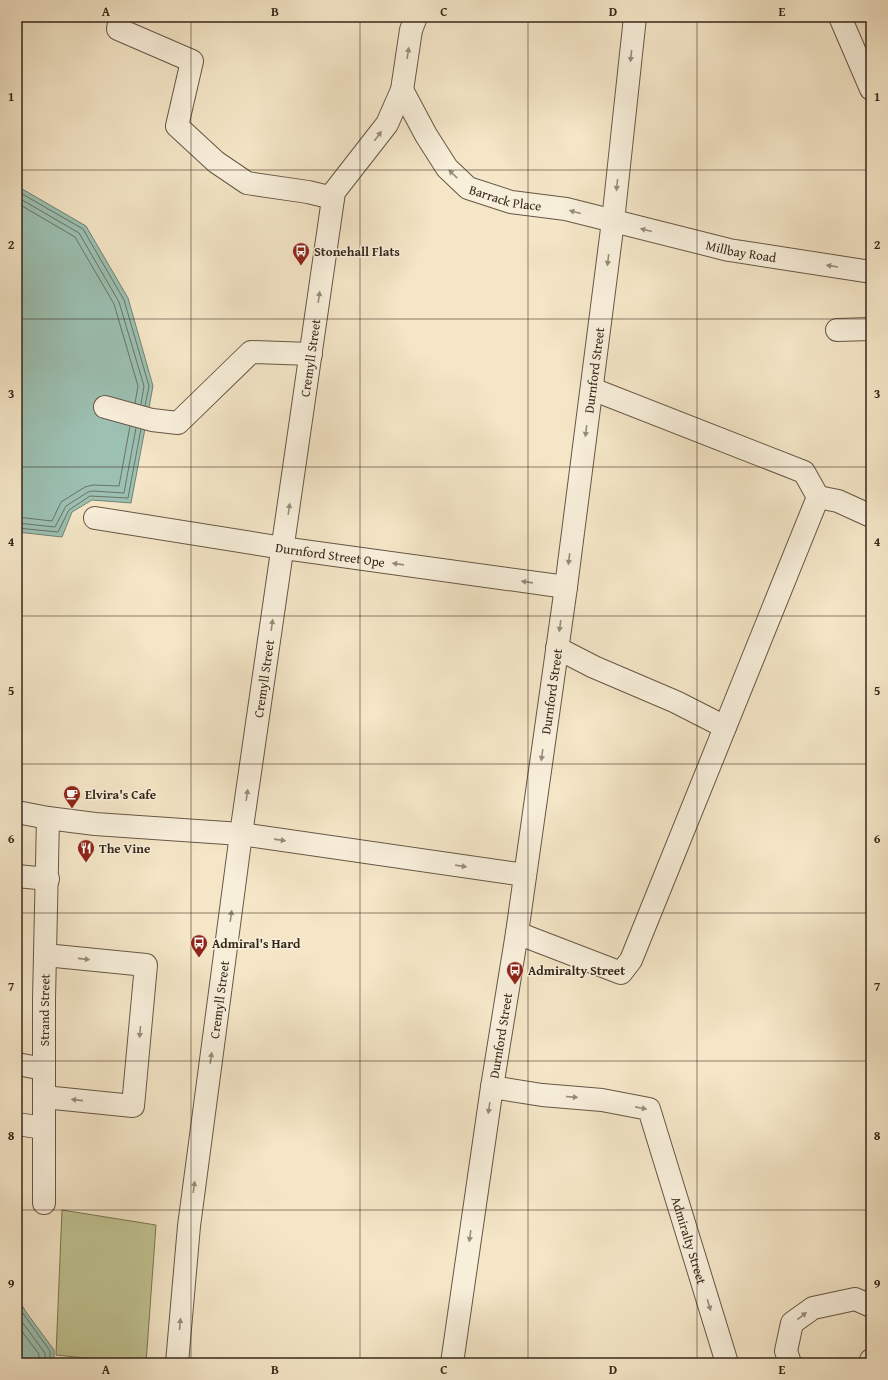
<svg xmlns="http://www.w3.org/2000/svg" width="888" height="1380" viewBox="0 0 888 1380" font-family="'Gentium Book Plus',serif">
  <rect width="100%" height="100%" fill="#f4e6c7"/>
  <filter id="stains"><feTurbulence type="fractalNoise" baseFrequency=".005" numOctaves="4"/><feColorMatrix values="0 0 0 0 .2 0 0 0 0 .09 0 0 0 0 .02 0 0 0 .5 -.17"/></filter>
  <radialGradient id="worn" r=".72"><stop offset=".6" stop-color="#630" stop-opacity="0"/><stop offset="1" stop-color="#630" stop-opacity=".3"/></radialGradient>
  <!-- green -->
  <path fill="#c0c392" stroke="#7b7556" d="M62,1210l94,15 -10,138h-13l-77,-8z"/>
  <!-- water -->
  <path fill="#9cc0b2" stroke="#738375" d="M17,186l69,40 42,72 25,88 -22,117 -39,-3 -20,12 -10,25 -45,-5z
    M17,1297l9,15 28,38v13h-37z"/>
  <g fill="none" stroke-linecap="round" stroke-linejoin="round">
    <!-- shore -->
    <path stroke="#697466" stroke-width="1" d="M17,191l66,38 41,71 25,86 -4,20
      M17,197l62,36 40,69 25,84 -3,18
      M17,203l58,34 39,67 24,82 -3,17
      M17,517l35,4 9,-19 24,-15 8,-2 26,1 11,-60
      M17,523l38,4 11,-21 22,-14 5,-1 31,2 12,-65
      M17,528l41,4 11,-22 21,-14 38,2 13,-69
      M17,1305l33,46v12
      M17,1315l28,38v10
      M17,1325l22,29v9"/>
    <!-- minor casing -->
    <g stroke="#665745" stroke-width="24">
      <g id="minor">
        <path d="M120,17l-2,12 74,32 -15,65 39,36 31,21 61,9 25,6"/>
        <path d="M840,17l31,72"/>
        <path id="s1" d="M402,90l24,45 21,33 21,20 43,14 55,7 163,41 142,22"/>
        <path d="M837,330l34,-1"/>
        <path d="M105,407l47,13 26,3 73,-71 60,2"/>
        <path d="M818,497l20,4 33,15"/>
        <path id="s2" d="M95,518l188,30 283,39"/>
        <path d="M557,648l37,19 82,35 49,25"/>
        <path d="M17,812l31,6 47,6 146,10 284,41"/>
        <path d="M17,876l31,3"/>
        <path d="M517,933l104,40 10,-13 187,-463 -14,-25 -212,-83"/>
        <path d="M17,1064l27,5"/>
        <path id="s3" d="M492,1087l50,8 60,5 47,9 78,254"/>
        <path d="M44,1097l89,9 13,-141 -101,-10"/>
        <path d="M17,1124l27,4"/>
        <path id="s4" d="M44,1203v-204l4,-181"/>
        <path id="s5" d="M177,1363l12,-137 52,-392 93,-642 53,-68 15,-34 9,-60 5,-13"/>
        <path id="s6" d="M452,1363l40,-276 25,-154 49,-346 47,-366 22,-204"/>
        <path d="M790,1363l-4,-12 6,-28 21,-15 42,-9 16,7"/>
        <path d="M870,1363l1,-3"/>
      </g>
    </g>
    <!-- minor -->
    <use href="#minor" stroke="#f8efdb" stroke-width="22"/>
  </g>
  <!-- one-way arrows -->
  <defs><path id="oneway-solid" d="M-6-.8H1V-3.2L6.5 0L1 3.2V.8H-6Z"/></defs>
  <g fill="#978b7a">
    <use href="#oneway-solid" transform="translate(408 53) rotate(-81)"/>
    <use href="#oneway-solid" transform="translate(631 56) rotate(96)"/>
    <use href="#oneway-solid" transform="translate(378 136) rotate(-53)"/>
    <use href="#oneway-solid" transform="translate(453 174) rotate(-137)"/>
    <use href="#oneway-solid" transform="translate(617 185) rotate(96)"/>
    <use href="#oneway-solid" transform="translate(575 212) rotate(-165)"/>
    <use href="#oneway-solid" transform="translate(646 230) rotate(-166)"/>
    <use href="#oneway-solid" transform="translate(608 260) rotate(97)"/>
    <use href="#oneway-solid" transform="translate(832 266) rotate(-171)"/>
    <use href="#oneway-solid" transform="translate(319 297) rotate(-82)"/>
    <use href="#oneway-solid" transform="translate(586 431) rotate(97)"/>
    <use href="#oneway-solid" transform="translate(289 509) rotate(-82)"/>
    <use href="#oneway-solid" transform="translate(569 559) rotate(97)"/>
    <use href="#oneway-solid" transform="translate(398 564) rotate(-172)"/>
    <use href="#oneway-solid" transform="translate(527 582) rotate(-172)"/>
    <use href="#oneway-solid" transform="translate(272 625) rotate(-82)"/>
    <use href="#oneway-solid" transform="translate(560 626) rotate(98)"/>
    <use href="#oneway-solid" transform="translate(542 755) rotate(98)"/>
    <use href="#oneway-solid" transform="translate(247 795) rotate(-82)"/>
    <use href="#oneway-solid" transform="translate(280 840) rotate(8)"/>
    <use href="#oneway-solid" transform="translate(461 866) rotate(8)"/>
    <use href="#oneway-solid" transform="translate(231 916) rotate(-82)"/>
    <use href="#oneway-solid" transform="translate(84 959) rotate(6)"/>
    <use href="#oneway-solid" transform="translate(140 1032) rotate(95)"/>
    <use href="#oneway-solid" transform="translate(211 1058) rotate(-82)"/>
    <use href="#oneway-solid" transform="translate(572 1097) rotate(5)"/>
    <use href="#oneway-solid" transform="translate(77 1100) rotate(-174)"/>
    <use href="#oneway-solid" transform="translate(489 1108) rotate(98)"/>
    <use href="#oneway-solid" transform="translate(641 1108) rotate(11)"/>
    <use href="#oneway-solid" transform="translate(194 1187) rotate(-82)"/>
    <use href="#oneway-solid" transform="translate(470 1236) rotate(98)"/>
    <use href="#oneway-solid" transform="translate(709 1305) rotate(73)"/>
    <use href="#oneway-solid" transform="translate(802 1316) rotate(-38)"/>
    <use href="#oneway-solid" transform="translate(180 1324) rotate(-85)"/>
  </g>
  <!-- grid -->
  <path fill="none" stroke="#36271a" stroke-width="1" stroke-opacity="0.55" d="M191,17v1346M360,17v1346M528,17v1346M697,17v1346M17,170h854M17,319h854M17,467h854M17,616h854M17,764h854M17,913h854M17,1061h854M17,1210h854"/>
  <!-- icons -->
  <defs>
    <g id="bus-pin" transform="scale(0.9)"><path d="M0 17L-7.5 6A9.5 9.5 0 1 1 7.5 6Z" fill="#8f2418" stroke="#f8efdb"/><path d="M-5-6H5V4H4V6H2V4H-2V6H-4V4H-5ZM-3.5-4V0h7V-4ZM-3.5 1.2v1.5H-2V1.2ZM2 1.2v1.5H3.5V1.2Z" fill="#fff"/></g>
    <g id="cafe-pin" transform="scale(0.9)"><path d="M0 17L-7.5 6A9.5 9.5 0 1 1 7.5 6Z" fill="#8f2418" stroke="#f8efdb"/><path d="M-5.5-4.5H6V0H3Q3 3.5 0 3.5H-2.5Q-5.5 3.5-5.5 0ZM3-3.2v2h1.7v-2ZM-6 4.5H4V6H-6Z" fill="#fff"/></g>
    <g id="restaurant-pin" transform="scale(0.9)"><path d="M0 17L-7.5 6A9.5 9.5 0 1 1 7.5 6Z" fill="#8f2418" stroke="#f8efdb"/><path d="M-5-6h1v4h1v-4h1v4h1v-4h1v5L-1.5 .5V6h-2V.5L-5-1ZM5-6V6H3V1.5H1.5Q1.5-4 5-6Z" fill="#fff"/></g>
  </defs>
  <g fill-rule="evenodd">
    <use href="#bus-pin" x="301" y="251"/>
    <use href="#cafe-pin" x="72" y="794"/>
    <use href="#restaurant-pin" x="86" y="848"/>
    <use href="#bus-pin" x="199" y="943"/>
    <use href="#bus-pin" x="515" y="970"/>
  </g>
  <g text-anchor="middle" stroke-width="3" stroke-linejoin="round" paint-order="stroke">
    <!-- street labels -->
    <g font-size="13" fill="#36271a" stroke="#f8efdb">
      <text dy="5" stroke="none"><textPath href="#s1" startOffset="158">Barrack Place</textPath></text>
      <text dy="5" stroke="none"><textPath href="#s1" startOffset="400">Millbay Road</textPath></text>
      <text dy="5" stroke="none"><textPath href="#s5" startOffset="1014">Cremyll Street</textPath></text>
      <text dy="5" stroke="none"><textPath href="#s6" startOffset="1003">Durnford Street</textPath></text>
      <text dy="5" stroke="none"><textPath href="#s2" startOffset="238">Durnford Street Ope</textPath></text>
      <text dy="5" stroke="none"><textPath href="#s5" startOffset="690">Cremyll Street</textPath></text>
      <text dy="5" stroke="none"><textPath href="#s6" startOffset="679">Durnford Street</textPath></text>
      <text dy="5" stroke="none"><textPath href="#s5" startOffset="366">Cremyll Street</textPath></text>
      <text dy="5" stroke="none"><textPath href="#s4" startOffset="193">Strand Street</textPath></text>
      <text dy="5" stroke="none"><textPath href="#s6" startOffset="331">Durnford Street</textPath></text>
      <text dy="5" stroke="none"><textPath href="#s3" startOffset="296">Admiralty Street</textPath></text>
    </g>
    <!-- poi labels -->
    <g font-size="13" font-weight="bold" fill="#36271a" stroke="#f8efdb" text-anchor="start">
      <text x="314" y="256">Stonehall Flats</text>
      <text x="85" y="799">Elvira's Cafe</text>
      <text x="99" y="853">The Vine</text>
      <text x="212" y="948">Admiral's Hard</text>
      <text x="528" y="975">Admiralty Street</text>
    </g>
  </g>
  <!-- margin -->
  <rect width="888" height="1380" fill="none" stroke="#f4e6c7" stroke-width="44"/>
  <rect x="22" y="22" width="844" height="1336" fill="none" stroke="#36271a" stroke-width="1.5"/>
  <g font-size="13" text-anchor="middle" font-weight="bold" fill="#36271a">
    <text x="106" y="16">A</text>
    <text x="275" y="16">B</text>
    <text x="444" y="16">C</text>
    <text x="613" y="16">D</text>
    <text x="782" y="16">E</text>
    <text x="11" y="101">1</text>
    <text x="877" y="101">1</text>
    <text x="11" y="249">2</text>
    <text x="877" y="249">2</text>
    <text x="11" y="398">3</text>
    <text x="877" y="398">3</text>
    <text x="11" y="546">4</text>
    <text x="877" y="546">4</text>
    <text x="11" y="695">5</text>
    <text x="877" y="695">5</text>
    <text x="11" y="843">6</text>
    <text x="877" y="843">6</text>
    <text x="11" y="991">7</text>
    <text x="877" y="991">7</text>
    <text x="11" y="1140">8</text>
    <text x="877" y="1140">8</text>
    <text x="11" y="1288">9</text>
    <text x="877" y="1288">9</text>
    <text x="106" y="1374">A</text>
    <text x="275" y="1374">B</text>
    <text x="444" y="1374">C</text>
    <text x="613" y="1374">D</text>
    <text x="782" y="1374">E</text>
  </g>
  <rect width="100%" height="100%" filter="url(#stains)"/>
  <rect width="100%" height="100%" fill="url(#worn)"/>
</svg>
